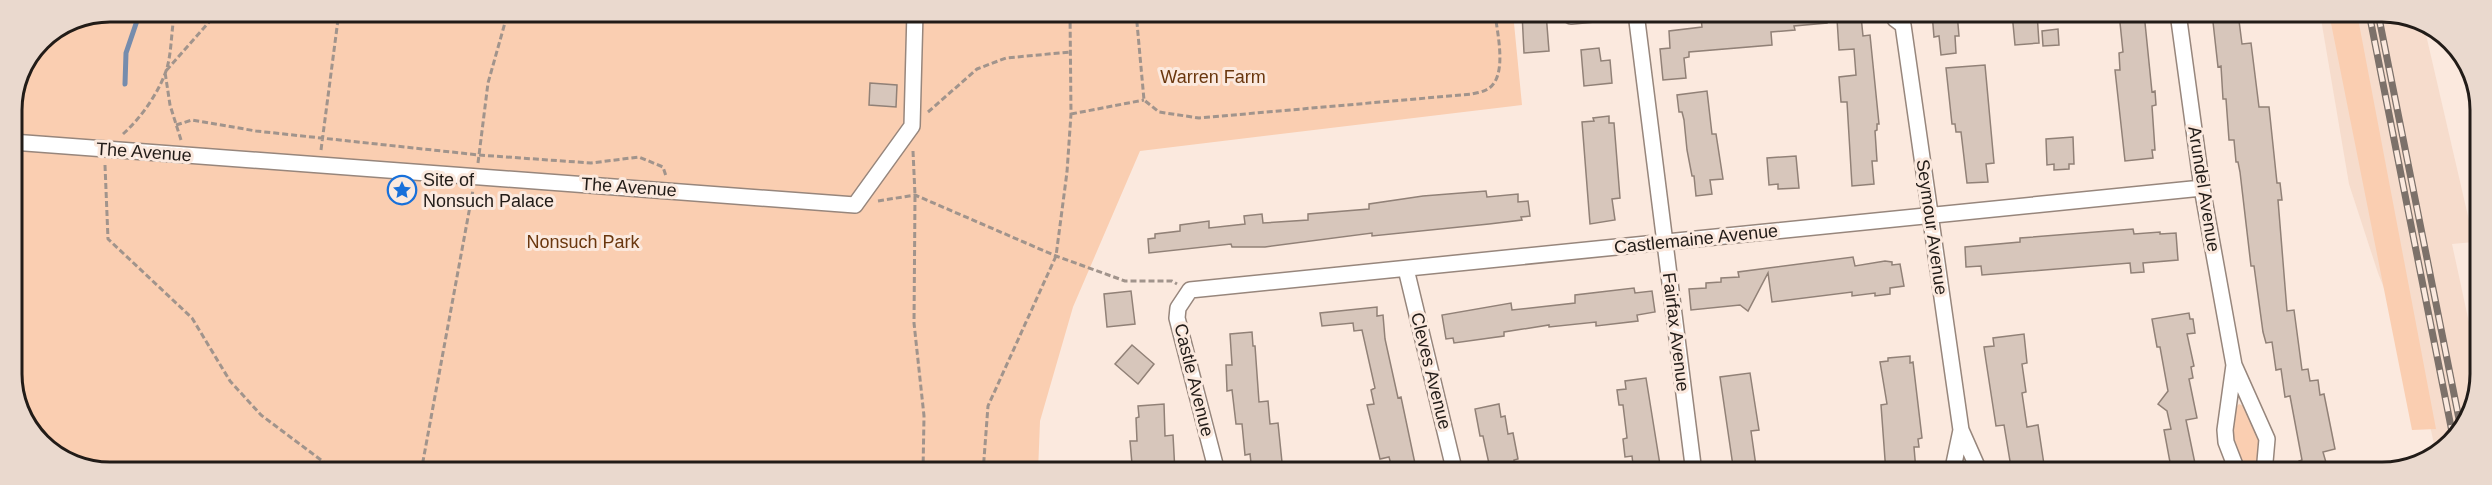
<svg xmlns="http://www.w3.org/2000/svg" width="2492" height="485" viewBox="0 0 2492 485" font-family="Arial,sans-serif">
  <rect width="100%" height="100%" fill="#fbe9de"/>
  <!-- built -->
  <path fill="#f6dccc" d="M2320,13h75l29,13 50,216 -22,2 27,125v19l-32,60 -11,5 -17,-77 -41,-103 -29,-89z"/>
  <!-- green -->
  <path fill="#faceb1" d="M111,12l1402,1 9,92 -382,46 -67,156 -33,114 -2,51h-941l-52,-24 -30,-48 -3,-290 29,-69z
    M2329,13h28l79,416 -24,1z
    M2239,404l7,3 14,30 -2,36h-14l-12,-29 2,-35z"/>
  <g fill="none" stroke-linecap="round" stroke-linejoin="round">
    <!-- stream -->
    <path stroke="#758cad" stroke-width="5" d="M125,84l1,-31 14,-41"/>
  </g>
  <!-- building -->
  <path fill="#d7c6bb" stroke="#918177" stroke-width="1.5" d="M1522,13h24l3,38 -25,2z
    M1776,13h51v10l-33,3 1,4 -24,2 1,13 -83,7v5l-5,1 2,20 -23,2 -3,-31 10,-1 -1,-17 33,-4 -1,-9 13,-2v4z
    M1932,13h25l2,23h-4l1,17 -15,2 -2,-19 -5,1z
    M2012,13h25l2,30 -24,2z
    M2119,13h25l8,79 3,-1 1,14 -4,1 3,44h-3l1,8 -28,3 -10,-91h5l-1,-17 4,-1z
    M2212,13h26l4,31 9,-1 8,64h10l8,76h3l2,17h-4l9,111 7,-1 8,60 6,-1 2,12 8,-1 2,15 4,-1 11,55 -12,3 6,21h-27l-3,-12 3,-1 -12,-64 -5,1 -4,-28 -5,1 -4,-28 -6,1 -3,-11 -9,-66h-3l-11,-94 -2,-10h-2l-2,-22h-5l-3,-41h-3l-2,-33 -3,1z
    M1861,16l2,20 7,-1 9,89h-2v6l-2,1 2,30h-5l2,23 -22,2 -5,-84h-6l-2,-25 17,-2 -2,-26 -15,1 -2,-31z
    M2058,29l1,16 -16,1 -1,-15z
    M1599,48l2,13 9,-1 2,23 -28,3 -3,-36z
    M1985,65l9,98 -8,1 2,18 -21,1 -6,-51h-5l-1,-8h-3l-6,-56z
    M870,83l27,2 -1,22 -27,-2z
    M1707,91l5,43h4l7,45 -13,1 2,14 -16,2 -2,-20h-2l-5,-26 -3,-30 -2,-8h-3l-2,-17z
    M1609,116v7h5l6,75 -8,1 3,21 -25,4 -8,-102 12,-1 -1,-3z
    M2073,137l1,27h-5v5l-15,1v-6l-7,1 -1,-26z
    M1796,156l3,32 -21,1v-5l-9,1 -2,-27z
    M1486,191l1,6 31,-3v8l10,-1 2,15 -9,1 1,3 -33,4 -117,12v-3l-107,14h-33l-1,-3 -82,9 -1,-14 7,-1v-4l25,-3v-6l29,-4v7l36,-4 -1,-8 18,-2 1,9 45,-3v-6l61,-5v-5l54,-8z
    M2133,229l1,5 26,-2v2l16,-1 2,27 -35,3 1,9 -13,1 -1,-10 -148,12 -1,-9 -15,1 -1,-20 55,-5v-4z
    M1853,257l2,9 30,-5 7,1v3l8,-1 4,22 -14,2v6l-15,2v-3l-23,3v-4l-80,10 -4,-29 -20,38 -8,-6 -49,5 -2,-21 17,-1v-5l15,-1v-4l18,-1 -1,-5z
    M1634,288l1,5 17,-2 3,21 -18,3 1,6 -42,5v-4l-47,5v-2l-45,7v4l-50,7 -1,-5 -7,1 -4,-24 69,-12 1,7 63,-7v-8z
    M1131,291l4,33 -28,3 -3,-33z
    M1377,307v9l6,-1 2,24 13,59 3,-1 16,76 -24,-1 -4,-15 -9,2 -13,-54 7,-1 -3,-14 4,-2 -13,-58 -8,1 -1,-8 -31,3 -2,-13z
    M2189,313l1,6h3l2,14 -8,1 7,32 -3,1 2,11 -4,1 8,39 -11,2 11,53h-25l-8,-43 7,-1 -4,-18 -9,-7 10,-13 -8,-44h-3l-5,-28z
    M1252,332l1,14h2l4,56 9,-1 2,23 8,-1 5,49h-31l-2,-18 -5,1 -3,-31h-6l-4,-34 -5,1 -1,-26h6l-2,-31z
    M2024,334l3,29 -5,1 4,28 -4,1 5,34 11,-2 7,46 -4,2h-29l-8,-48 -8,1 -10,-65 -2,-14 10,-1 -1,-8z
    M1132,345l22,19 -16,20 -23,-20z
    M1910,356v7l3,-1 9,76 -4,1 1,8h-5l2,24 -2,2h-28l-5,-68 6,-1 -7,-42 8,-1v-3z
    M1750,373l9,57 -8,1 6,42h-23l-14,-96z
    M1646,378l15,93 -27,2 -2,-17 -7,1 -2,-18 4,-1 -4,-33h-4l-2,-15 9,-1 -1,-8z
    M1164,404l1,32 8,-1 2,37h-32l-1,-9 -10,1 -2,-23h7l-1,-23 3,-1 -1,-11z
    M1499,404l2,13 4,-1 3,18 5,-1 5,26 -4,1 2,13h-25l-8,-37h-3l-5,-27z"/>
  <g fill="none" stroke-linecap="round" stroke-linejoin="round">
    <!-- street casing -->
    <g stroke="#97867c" stroke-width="18">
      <path id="street" d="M1636,13l58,460
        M1891,13l4,6 8,6 58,405 19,43
        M2178,13l24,175 32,177
        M1571,16l31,-3
        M12,142l843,63 57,-79 3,-114
        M1406,269l49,204
        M1217,472l-40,-154 1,-10 12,-18 1012,-102
        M1952,473l9,-43
        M2238,473l-12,-31 -1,-12 9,-65 33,74 -3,34"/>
    </g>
    <!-- path -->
    <path stroke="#a1948c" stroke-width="3" stroke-dasharray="6 3" stroke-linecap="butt" d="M1136,12l8,88 15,12 40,6 273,-24c4,-1 10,-2 14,-4 23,-11 11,-57 9,-77
      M928,112l49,-43 29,-11 64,-6
      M1071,114l73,-14
      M176,125l16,-5 64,11 223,24 112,8 48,-6 24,10 3,9
      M123,134c18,-16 37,-43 44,-66 5,-18 4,-38 8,-56
      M181,140l-11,-35 -5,-33 53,-60
      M321,150l18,-138
      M913,151l2,44 -1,128 10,93 -1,56
      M478,163l10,-80 20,-71
      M105,165l3,74 84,79 38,63 31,34 76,57
      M878,201l37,-6 141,61 69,25h47l5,3
      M421,472l52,-282
      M983,472l5,-66 68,-150 11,-84 4,-58 -1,-102"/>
    <!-- street -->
    <use href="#street" stroke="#fff" stroke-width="15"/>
    <!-- rail casing -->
    <g stroke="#7c716a" stroke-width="7">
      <path id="rail" d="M2369,13l84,424
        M2378,13l82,411"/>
    </g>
    <!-- rail -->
    <use href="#rail" stroke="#fbe9de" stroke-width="4.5" stroke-dasharray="14" stroke-linecap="butt"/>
  </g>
  <!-- icons -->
  <defs>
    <g id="sight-ring" transform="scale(1.5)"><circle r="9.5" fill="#fbe9de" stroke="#1870da" stroke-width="1.5"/><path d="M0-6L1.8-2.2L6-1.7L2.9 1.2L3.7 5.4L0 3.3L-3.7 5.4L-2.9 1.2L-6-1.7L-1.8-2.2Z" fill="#1870da"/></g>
  </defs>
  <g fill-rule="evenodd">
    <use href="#sight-ring" x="402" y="190"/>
  </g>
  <g text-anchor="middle" stroke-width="6" stroke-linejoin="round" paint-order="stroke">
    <!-- park labels -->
    <g font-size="18" fill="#6a370e" stroke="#fbe9de">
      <text x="1213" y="83">Warren Farm</text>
      <text x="583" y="248">Nonsuch Park</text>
    </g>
    <!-- street labels -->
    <g font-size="18" fill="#221c18" stroke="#fbe9de">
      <text transform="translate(144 152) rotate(4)" y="6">The Avenue</text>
      <text transform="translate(629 187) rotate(4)" y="6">The Avenue</text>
      <text transform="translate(2204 189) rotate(81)" y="6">Arundel Avenue</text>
      <text transform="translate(1932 227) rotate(82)" y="6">Seymour Avenue</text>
      <text transform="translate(1696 239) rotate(-6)" y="6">Castlemaine Avenue</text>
      <text transform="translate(1676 332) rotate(83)" y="6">Fairfax Avenue</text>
      <text transform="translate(1431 371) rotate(76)" y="6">Cleves Avenue</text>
      <text transform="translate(1194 380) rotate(76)" y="6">Castle Avenue</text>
    </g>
    <!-- poi labels -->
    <g font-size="18" fill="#221c18" stroke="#fbe9de" text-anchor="start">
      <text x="423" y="186">Site of<tspan x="423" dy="21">Nonsuch Palace</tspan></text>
    </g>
  </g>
  <!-- crop -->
  <path d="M0 0H2492V485H0ZM110 22H2382A88 88 0 0 1 2470 110V374A88 88 0 0 1 2382 462H110A88 88 0 0 1 22 374V110A88 88 0 0 1 110 22Z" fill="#ead9ce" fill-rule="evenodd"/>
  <path fill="none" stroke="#221c18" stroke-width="3" d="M110 22H2382A88 88 0 0 1 2470 110V374A88 88 0 0 1 2382 462H110A88 88 0 0 1 22 374V110A88 88 0 0 1 110 22Z"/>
</svg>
